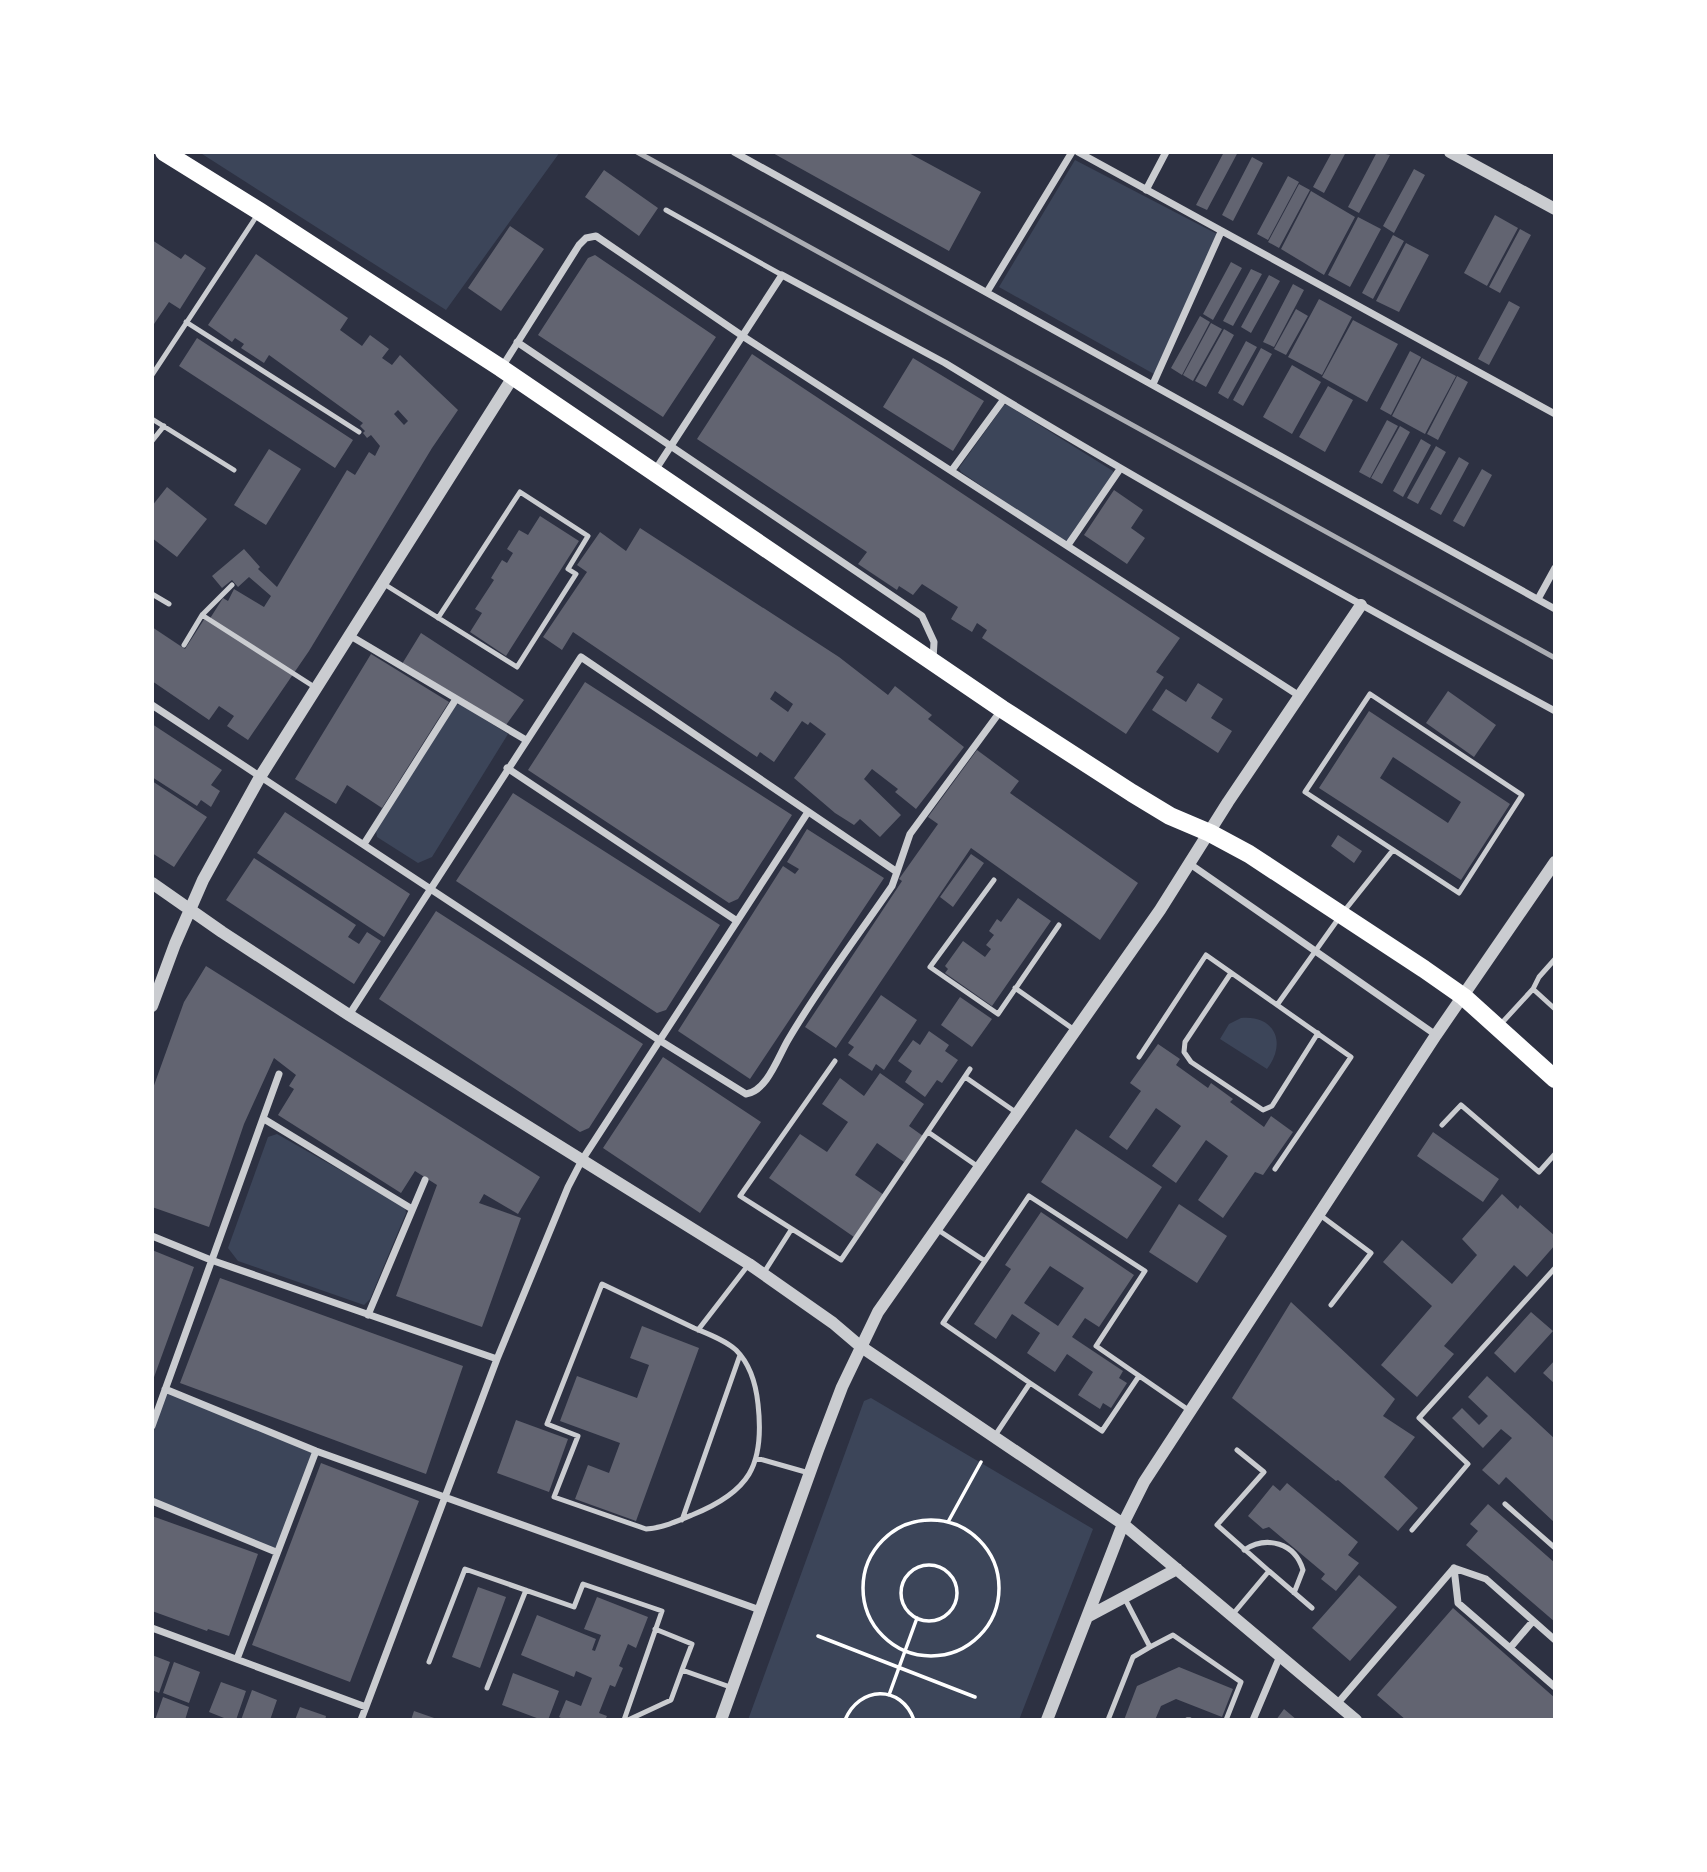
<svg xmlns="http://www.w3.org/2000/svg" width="1707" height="1872" viewBox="0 0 1707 1872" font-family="'Asap Condensed',sans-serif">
  <rect width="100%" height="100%" fill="#2d3142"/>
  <!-- green -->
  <path fill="#3c4559" d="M199,152h361l-114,158z
    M1075,160l142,74 -63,140 -155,-87z
    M1004,405h3l106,66v3l-47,69 -105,-71 -2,-4z
    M460,704l48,30 -76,123 -14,6 -41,-26 -1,-6 80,-126z
    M1241,1018c34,-3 46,25 26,51l-47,-30 9,-15z
    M277,1134l128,73 1,6 -36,86 -6,6 -126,-44 -10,-13 40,-111z
    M165,1389l151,62 -40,101 -124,-51v-75z
    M871,1398l222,131 -74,191h-271l116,-319z"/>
  <!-- building -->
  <path fill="#626471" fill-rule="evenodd" d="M771,152h136l74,40 -32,59z
    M1224,152h14l-31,58 -11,-5z
    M1332,152h14l-22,41 -11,-6z
    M1377,152l13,3 -31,58 -11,-6z
    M1252,157l11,6 -30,58 -11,-6z
    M1414,169l11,6 -31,58 -11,-7z
    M604,170l54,38 -19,28 -54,-39z
    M1288,176l11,6 -31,58 -11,-6z
    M1299,184l11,6 -31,58 -11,-6z
    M1311,191l44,26 -31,58 -43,-26z
    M1495,215l23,13 -31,58 -23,-13z
    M1358,217l23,12 -31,58 -22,-12z
    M510,226l34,23 -43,62 -33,-23z
    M1520,229l11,6 -31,58 -11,-6z
    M1393,235l11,6 -31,58 -11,-6z
    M152,240l29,19 4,-5 21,14 -26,41 -11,-7 -17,25z
    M1406,243l23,12 -30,57 -23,-11z
    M256,254l92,64 -8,12 22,16 8,-11 19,14 -7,9 10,7 8,-10 58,55 -26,38 -123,203 -61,89 -21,-14 7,-10 -15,-10 -10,14 -57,-39v-54l33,22 20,-31 4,2 14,-22 5,3 6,-12 30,18 7,-11 -22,-19 -11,10 -6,-7 -10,8 -10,-12 32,-27 16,18 -2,2 19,18 70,-117 8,5 14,-23 6,4 5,-10 -9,-11 -4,3 -4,-5 2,-2 -5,-5 3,-3 -94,-68 -5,8 -23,-15 3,-4 -9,-6 -3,4 -24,-17zM398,410l10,11 -4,4 -10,-11z
    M595,255l121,82 -53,80 -125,-82 50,-77z
    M1231,262l11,6 -29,52 -10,-6z
    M1251,269l11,5 -29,52 -10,-5z
    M1269,275l11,6 -29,52 -10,-6z
    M1293,284l11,6 -30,57 -11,-5z
    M1319,299l33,18 -30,58 -34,-18z
    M1509,301l11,6 -31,58 -11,-6z
    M1296,309l12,7 -22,39 -12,-6z
    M1200,316l10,6 -28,53 -11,-7z
    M1353,320l45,24 -31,58 -45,-25z
    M1211,323l11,6 -29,52 -10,-6z
    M1224,329l10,6 -28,52 -11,-6z
    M197,338l156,102 -18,28 -156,-102z
    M1246,341l11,6 -29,52 -10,-6z
    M1261,348l11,6 -29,52 -10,-6z
    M1410,351l11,6 -30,58 -11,-6z
    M752,354l428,284 -24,34 8,5 -38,57 -144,-96 5,-8 -10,-7 -5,9 -21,-13 7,-12 -36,-23 -9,11 -14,-9 -2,4 -39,-26 9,-12 -170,-113z
    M913,358l71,43 -31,50 -70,-44z
    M1422,358l34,18 -31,58 -33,-18z
    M1292,365l29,17 -29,52 -29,-17z
    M1457,376l11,6 -30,58 -11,-6z
    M1328,386l25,14 -28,52 -26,-15z
    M1387,420l11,6 -28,52 -11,-6z
    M1400,426l10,6 -28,52 -11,-6z
    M1421,439l10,6 -28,52 -10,-6z
    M1436,446l10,6 -28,52 -11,-6z
    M269,449l32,20 -35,56 -32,-20z
    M1459,457l10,6 -28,52 -11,-6z
    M1482,469l10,6 -28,52 -11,-6z
    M167,487l40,32 -30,38 -25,-19v-32z
    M1114,490l29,20 -12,18 14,10 -18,26 -43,-29z
    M540,516l39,25 -73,115 -36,-24 12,-19 -7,-4 19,-29 -3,-2 11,-18 5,3 6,-10 -6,-4 12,-19 9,5z
    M640,528l199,129 49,38 7,-9 37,29 -4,4 36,28 -48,62 -21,-17 3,-3 -26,-20 -8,10 37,36 -21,22 -20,-18 -6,6 -19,-12 -41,-35 32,-44 -16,-12 -2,3 -6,-4 -28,41 -14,-10 -3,5 -184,-125 -11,18 -19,-13 44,-65 -10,-7 23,-33 26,19zM775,691l18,13 -5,8 -18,-13z
    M421,633l103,67 -18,25 -104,-61z
    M371,654l78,48 -67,106 -35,-23 -11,19 -41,-25z
    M585,682l207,133 -54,84 -9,4 -201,-133z
    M1198,683l25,16 -12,19 21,13 -14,22 -66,-43 14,-21 20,13z
    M1448,691l48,34 -22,32 -48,-34z
    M1369,711l141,93 -49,76 -142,-92zM1393,757l68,45 -13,21 -68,-45z
    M152,724l70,46 -11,15 9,6 -9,16 -10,-7 -4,6 -45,-29z
    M977,750l42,31 -9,12 128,90 -38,57 -129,-92 -135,200 -31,-21 97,-146 -3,-2 39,-55 -10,-7z
    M152,781l55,36 -33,50 -22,-14z
    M513,793l207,132 -54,85 -9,3 -201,-132z
    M285,812l125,82 -26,43 -127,-84z
    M807,829l77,49 -134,201 -72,-48 105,-165 12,8 4,-5 -12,-7z
    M1338,835l24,16 -8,12 -23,-17z
    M971,854l13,9 -31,44 -13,-10z
    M254,858l102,67 -8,12 11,7 8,-12 14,9 -27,43 -128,-84z
    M1018,898l33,23 -59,85 -47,-33 3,-4 -3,-3 18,-25 22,16 6,-8 -5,-4 8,-10 -5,-4 8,-12 4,3z
    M436,911l207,133 -54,84 -9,4 -201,-133z
    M206,966l334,211 -22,37 -34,-20 -5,9 42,15 -39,109 -86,-31 41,-111 -22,-14 -14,22 -123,-78 16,-26 -5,-3 7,-11 -22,-17 -30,66 -35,103 -57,-20v-116l32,-89z
    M881,995l36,25 -33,50 -8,-6 -4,7 -24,-16 6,-8 -6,-4z
    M960,997l32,22 -20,28 -31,-22z
    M929,1031l20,14 -4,6 13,9 -16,23 -5,-3 -12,17 -20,-15 7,-11 -14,-10 15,-21 7,5z
    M1158,1044l22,15 -4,6 32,23 3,-5 22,16 -3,3 34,25 7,-11 22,16 -30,43 -8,-3 -32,46 -25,-18 30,-44 -22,-16 -30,43 -24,-17 29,-40 -25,-18 -29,42 -18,-13 32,-46 -11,-8z
    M663,1057l98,65 -61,91 -97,-65z
    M880,1073l44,31 -15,22 14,10 -19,26 -27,-19 -22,32 29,20 -30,42 -85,-59 31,-44 27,18 21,-30 -26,-18 18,-26 24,18z
    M1076,1129l86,58 -35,52 -86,-57z
    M1433,1132l66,47 -16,23 -66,-46z
    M1502,1194l16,15 2,-4 35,31v9l-28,32 -13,-12 -70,81 10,8 -37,43 -36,-32 51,-59 -49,-44 19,-22 50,44 25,-29 -15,-16z
    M1179,1204l48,32 -30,47 -48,-31z
    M1041,1212l93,63 -35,52 -14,-9 -13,19 51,34 -4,7 8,5 -16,25 -8,-5 -3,6 -22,-14 15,-23 -26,-18 -12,18 -28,-19 13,-20 -28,-19 -16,25 -22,-15 37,-55 -6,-4zM1050,1266l34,22 -26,38 -34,-23z
    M152,1250l42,17 -41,113h-1z
    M220,1278l243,88 -37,108 -246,-91z
    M1291,1302l104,97 -12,17 32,21 -31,40 34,31 -20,23 -60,-51 -2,1 -104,-83z
    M1531,1312l22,19 -38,42 -21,-20z
    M642,1326l57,22 -63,173 -61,-22 13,-34 21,8 11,-30 -60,-22 17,-45 60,22 12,-33 -19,-7z
    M1555,1360v24l-12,-11z
    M1487,1376l68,63v84l-49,-46 -7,8 -17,-15 30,-32 -11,-9 -18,19 -31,-30 10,-10 17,17 9,-9 -20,-19z
    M516,1420l52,19 -19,53 -52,-19z
    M321,1463l98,38 -69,181 -98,-37z
    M1287,1483l71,59 -10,13 11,8 -23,28 -15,-12 4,-5 -56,-47 -6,2 -15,-13 25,-31 7,6z
    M1488,1504l67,59v59l-89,-77 12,-14 -8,-7z
    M152,1516l106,38 -29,82 -21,-7 -1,2 -55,-20z
    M1359,1575l38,32 -47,54 -38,-33z
    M478,1587l28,10 -26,71 -28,-11z
    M597,1597l51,20 -12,31 -8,-4 -9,22 4,2 -8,19 -5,-2 -11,28 8,3 -2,4h-40l-6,-3 7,-17 15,6 11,-28 -16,-7 -2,6 -53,-22 16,-40 59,24 -4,11 3,1 6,-16 -17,-6z
    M1453,1608l102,90v22h-149l-29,-25z
    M152,1655l18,7 -11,31 -7,-3z
    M174,1662l26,10 -11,31 -26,-10z
    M1179,1667l54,22 -11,28 -46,-18 -15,7 -6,14h-31l13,-34z
    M513,1673l46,18 -11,29h-6l-40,-15z
    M221,1682l25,9 -10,29h-7l-20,-8z
    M252,1690l25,10 -7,20h-29z
    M163,1697l26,10 -4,13h-30z
    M300,1707l26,9 -1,4h-30z
    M1284,1709l13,11h-21z
    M414,1711l23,8v1h-26z"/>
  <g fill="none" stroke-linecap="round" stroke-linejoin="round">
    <!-- path -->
    <path stroke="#fff" stroke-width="3.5" d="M863 1588a68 68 0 1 1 136 0a68 68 0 1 1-136 0Z
      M948,1522l33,-60
      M901 1593a28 28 0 1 1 56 0a28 28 0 1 1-56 0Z
      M818,1636l157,61
      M889,1695l28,-77
      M845,1720c14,-34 56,-36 69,0"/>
    <!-- service -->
    <path stroke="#caccd0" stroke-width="5" d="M666,210l116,65
      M186,322l173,110
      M152,375l106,-161
      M152,419l82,51
      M152,441l12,-15
      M384,584l133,83 59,-93 -8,-5 20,-33 -68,-44 -82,126
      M232,585l-30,30 114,73
      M152,594l17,10
      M184,645l18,-30
      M1370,694l152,101 -63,98 -154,-101z
      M994,880l-64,87 68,47 61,-89
      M1231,973l-46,69 -1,10 7,10 72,48 9,-4 46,-73
      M1015,988l61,43
      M1533,989l6,-12 16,-18
      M1277,1005l64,-90 52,-65
      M1499,1026l34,-37 22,20
      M1139,1057l67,-102 145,102 -76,112
      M835,1061l-95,135 101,64 129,-191
      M965,1077l52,36
      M1442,1125l19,-20 78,67 16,-18
      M928,1132l52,36
      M1320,1215l51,38 -40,52
      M938,1230l47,31
      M763,1274l28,-44
      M602,1284c31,15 61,29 92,44 14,6 31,12 42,22 14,14 20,35 22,54 7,62 -9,88 -66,111 -14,6 -30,13 -46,14l-92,-32 24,-61 -31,-12z
      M698,1330l51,-66
      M1030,1383l72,48 37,-55
      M994,1437l36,-54 -87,-60 86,-127 116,75 -49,75 94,65
      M756,1458l53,15
      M1505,1504l50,44
      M682,1520l58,-165
      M1412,1530l56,-66 -49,-46 136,-150
      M1244,1550c23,-15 51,-7 59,20l-9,23
      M1269,1571l43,37
      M1233,1614l36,-43 -52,-46 47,-53 -27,-22
      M655,1629l37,15 -10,26
      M1150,1647l23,-12 68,47 -15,38
      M429,1662l36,-93 109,38 9,-23 79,27 -38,109
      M487,1688l39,-98
      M628,1720l43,-20 11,-30 51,18
      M1108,1720l25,-63 17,-10 -26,-50
      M1187,1720h3"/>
    <!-- minor -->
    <path stroke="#caccd0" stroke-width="7" d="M734,152l821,457
      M1078,152l477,262
      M1146,190l20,-38
      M987,292l85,-140
      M517,342l405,274 12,26 -1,18
      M502,367l77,-122 7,-7 10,-2 148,101 554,358
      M1153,384l68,-152
      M952,470l52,-71c181,109 365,211 551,312
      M654,472l128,-197 163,88 59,36
      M1068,545l52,-76
      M1538,599l17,-31
      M349,635l177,105
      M152,705l507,335 87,54c21,-3 32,-37 42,-54 31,-53 69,-103 104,-154l5,-14
      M507,768l230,153
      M364,844l92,-145
      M1190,864l246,171
      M349,1015l232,-358 316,215 13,-38 92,-125
      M264,1119l148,90
      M152,1236l59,24 286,99
      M368,1315l57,-135
      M165,1389l151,62 444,159
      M152,1426l127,-352
      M152,1501l124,51
      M1454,1568l4,35 97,84
      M1454,1568l32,11 69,61
      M152,1628l214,79
      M1510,1648l23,-27
      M237,1659l79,-208
      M1337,1704l117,-136
      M361,1720l136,-361 71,-172 14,-27 226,-348
      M1253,1720l27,-64"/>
    <!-- tertiary -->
    <path stroke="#caccd0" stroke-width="12" d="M1450,152l105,57
      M152,883l70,49 127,83 400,249 84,59 27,23 263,178 233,196
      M152,1006l23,-62 28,-64 57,-103 253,-400
      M1087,1617l90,-48
      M721,1720l97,-270 24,-63 36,-75 282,-402 68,-108 133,-197
      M1047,1720l76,-196 21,-42 292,-447 119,-173"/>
    <!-- primary -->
    <path stroke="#fff" stroke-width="18" d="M164,152l95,59 242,157 501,341 130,84 38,23 40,17 39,21 175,115 40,28 91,82"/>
    <!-- rail -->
    <path stroke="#abadb3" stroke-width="5" d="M637,152l918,506"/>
  </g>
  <!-- border -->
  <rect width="1707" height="1872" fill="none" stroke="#ffffff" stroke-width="308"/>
</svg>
